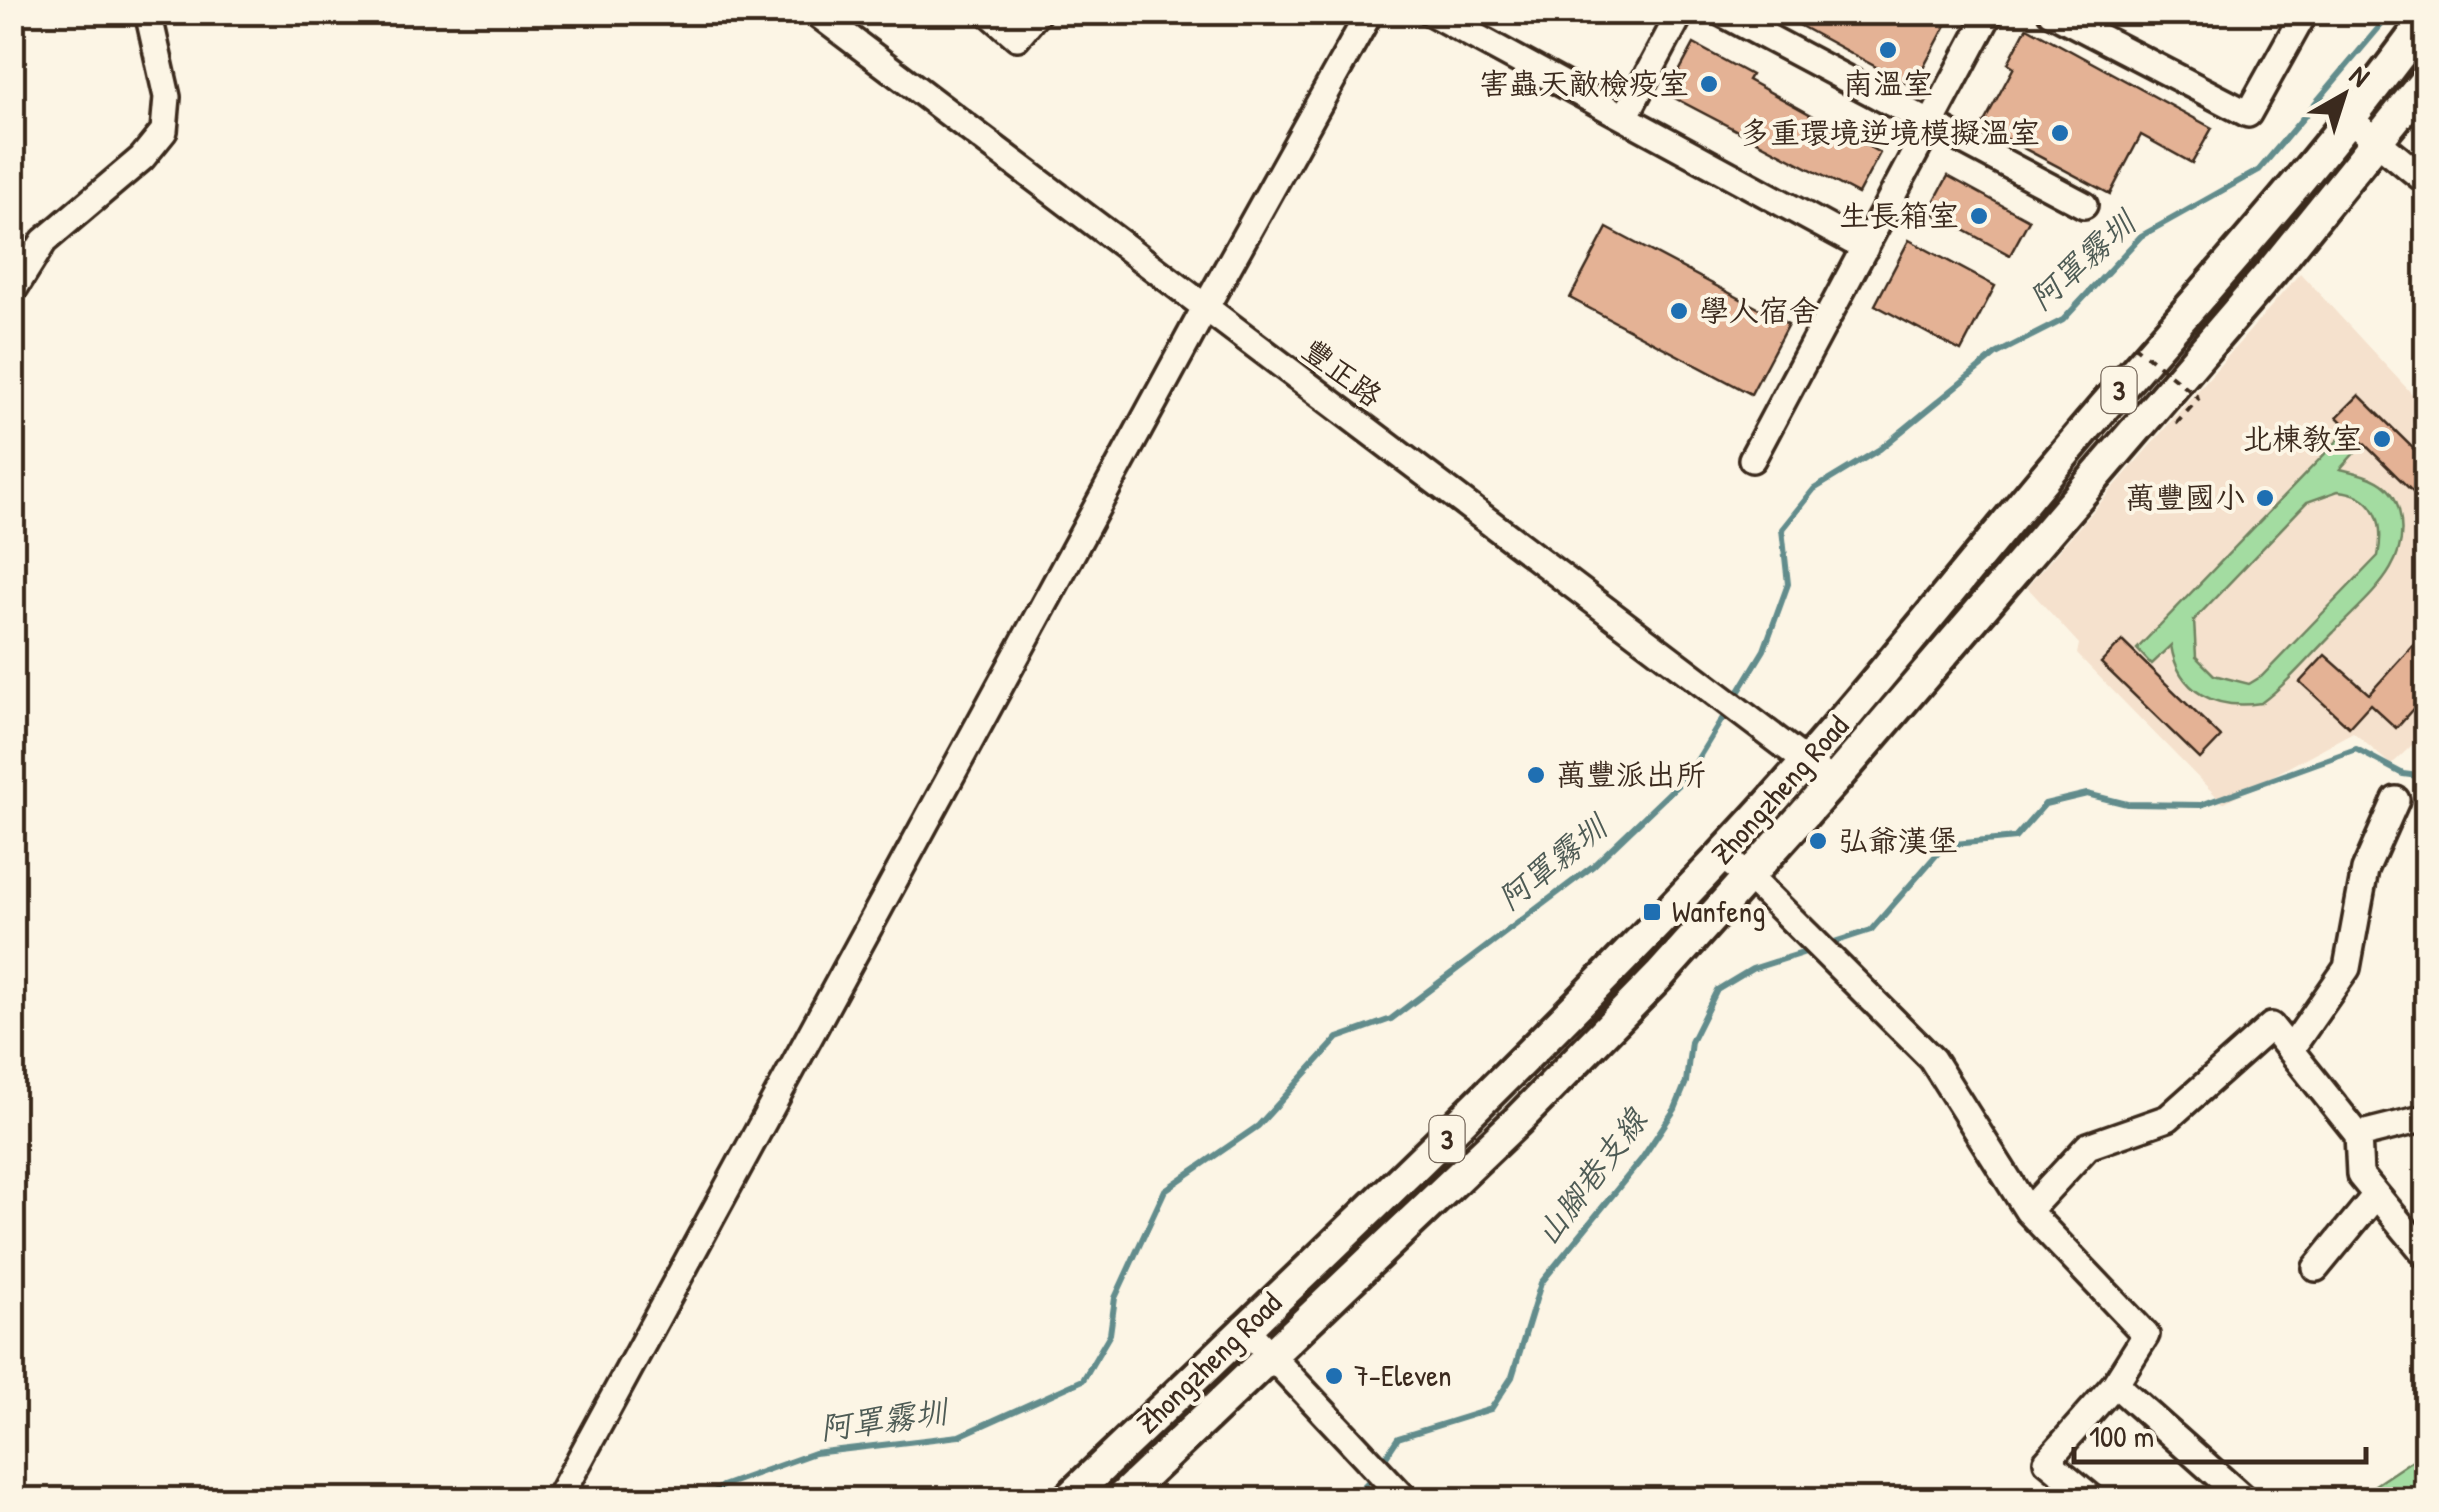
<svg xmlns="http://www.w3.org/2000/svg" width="2439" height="1512" viewBox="0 0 2439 1512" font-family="'Patrick Hand','LXGW WenKai TC',sans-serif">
  <rect width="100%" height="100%" fill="#fcf5e5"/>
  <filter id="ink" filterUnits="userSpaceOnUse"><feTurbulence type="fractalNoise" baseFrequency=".01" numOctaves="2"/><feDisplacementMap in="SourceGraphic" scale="20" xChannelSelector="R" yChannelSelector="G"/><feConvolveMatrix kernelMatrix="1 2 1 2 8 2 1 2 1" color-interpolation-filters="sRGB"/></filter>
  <g filter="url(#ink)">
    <!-- built -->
    <path fill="#f5e1cd" d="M2300,273l126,136v323l-35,33 -38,-33 -130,71 -146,-149 2,-10 -52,-57z"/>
    <!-- green -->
    <path fill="#a3dca1" stroke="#6f8360" stroke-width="2.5" fill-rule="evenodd" d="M2341,437l15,14 -16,18c26,6 52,11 59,41 14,55 -31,86 -65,122 -24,24 -46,51 -73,71 -45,7 -83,-10 -90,-58l-20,19 -14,-15zM2338,491c38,3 47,31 40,65l-116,120 -13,8 -35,-9 -18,-18 -2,-37 113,-118z
      M2426,1451v48h-72z"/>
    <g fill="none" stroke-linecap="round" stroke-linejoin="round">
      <!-- stream -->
      <path stroke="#628c8c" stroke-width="6" d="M1733,701l31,-51 24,-66 -6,-55 32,-40 66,-40 116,-95 67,-34 78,-84 118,-66 133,-158
        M1828,944l43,-14 74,-85 70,-7 30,-34 42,-10 40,10 74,1 155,-56 47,25 23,3
        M1380,1465l18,-27 93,-29 21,-32 29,-94 100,-123 34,-51 11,-27 5,-40 26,-52 35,-21 60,-19
        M705,1500l17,-14 92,-33 145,-17 124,-56 27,-46 5,-36 50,-108 93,-64 80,-88 53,-19 202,-153 95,-91 39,-64
        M1350,1500l24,-24"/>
    </g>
    <!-- building -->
    <path fill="#e4b295" stroke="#3b2a1e" stroke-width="2.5" d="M1775,12h178l-40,75z
      M2027,27l185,101 -20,35 -51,-28 -31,59 -128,-68 32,-59 -6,-4z
      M1694,44l57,31 -3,5 132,73 -22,41 -191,-100z
      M1948,176l81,44 -19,35 -81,-44z
      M1607,228l181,96 -37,70 -181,-96z
      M1909,240l86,46 -34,65 -86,-46z
      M2359,395l67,66v44l-89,-88z
      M2426,631v63l-30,34 -26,-24 -21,23 -49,-45 25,-27 44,39z
      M2122,641l99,96 -21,22 -99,-96z"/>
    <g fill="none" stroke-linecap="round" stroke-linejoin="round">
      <!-- minor casing -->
      <g stroke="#3b2a1e" stroke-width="32">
        <path id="minor" d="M815,12l1018,770
          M988,12l29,25 21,-25
          M1430,12l435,236
          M1720,12l364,193
          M2051,12l197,102 54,-97 -7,-5
          M1625,117l56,-105
          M2352,121l74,60
          M12,292l32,-51 98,-83 22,-27 3,-34 -19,-85
          M1752,459l238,-447
          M1722,856l26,20 184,183 96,152 60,-65 80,-28 103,-92 87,109
          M2290,1050l57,-82 18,-98 31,-70
          M2358,1135l2,40 66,80
          M2358,1135l68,-17
          M2028,1211l118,124 -31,49 130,116
          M2316,1268l60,-73
          M1244,1327l162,173
          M560,1496l644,-1186 166,-298
          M2092,1498l-45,-37 68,-77"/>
      </g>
      <!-- major casing -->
      <g stroke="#3b2a1e" stroke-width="38">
        <path id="major" d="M1067,1500c222,-213 446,-422 656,-646 134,-142 253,-298 380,-446 111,-128 224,-253 323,-389
          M1119,1500l399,-380 142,-145 173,-193 439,-511 154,-191"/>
      </g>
      <!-- path -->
      <path stroke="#3b2a1e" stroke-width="4" stroke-dasharray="8 8" stroke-linecap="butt" d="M2176,424l23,-26"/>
      <!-- minor -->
      <use href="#minor" stroke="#fcf5e5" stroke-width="25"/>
      <!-- major -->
      <use href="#major" stroke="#fcf5e5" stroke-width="30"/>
      <!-- path-bridge -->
      <path stroke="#3b2a1e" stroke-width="4" stroke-dasharray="8 8" stroke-linecap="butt" d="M2133,345l66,53"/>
    </g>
  </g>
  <!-- markers -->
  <g fill="#1f6fb2" stroke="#fcf5e5" stroke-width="4">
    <circle cx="1888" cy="50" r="10"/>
    <circle cx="1709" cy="84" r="10"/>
    <circle cx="2060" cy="133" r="10"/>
    <circle cx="1979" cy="216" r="10"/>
    <circle cx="1679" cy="311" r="10"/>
    <circle cx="2382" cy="439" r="10"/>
    <circle cx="2265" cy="498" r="10"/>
    <circle cx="1536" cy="775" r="10"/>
    <circle cx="1818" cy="841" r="10"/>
    <rect x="1642" y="902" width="20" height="20" rx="5"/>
    <circle cx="1334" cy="1376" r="10"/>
  </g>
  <g text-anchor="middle" stroke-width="8" stroke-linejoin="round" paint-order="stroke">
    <!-- shield labels -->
    <g fill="#fcf5e5" stroke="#75675a" stroke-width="2.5">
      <rect x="2101.5" y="367" width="35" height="46" rx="8"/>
      <rect x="1429.5" y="1116" width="35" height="46" rx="8"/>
    </g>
    <g font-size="28" font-weight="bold" fill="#3b2a1e">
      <text x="2119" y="400">3</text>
      <text x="1447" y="1149">3</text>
    </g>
    <!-- poi labels -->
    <g font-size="30" fill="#3b2a1e" stroke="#fcf5e5" text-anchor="end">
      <text x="1689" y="94">害蟲天敵檢疫室</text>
      <text x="1888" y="94" text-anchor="middle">南溫室</text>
      <text x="2040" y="143">多重環境逆境模擬溫室</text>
      <text x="1959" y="226">生長箱室</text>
      <text x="1699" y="321" text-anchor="start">學人宿舍</text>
      <text x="2362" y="449">北棟教室</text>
      <text x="2245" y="508">萬豐國小</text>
      <text x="1556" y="785" text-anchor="start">萬豐派出所</text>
      <text x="1838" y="851" text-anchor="start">弘爺漢堡</text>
      <text x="1672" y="922" text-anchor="start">Wanfeng</text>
      <text x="1354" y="1386" text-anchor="start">7-Eleven</text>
    </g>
    <!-- street labels -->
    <g font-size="30" fill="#3b2a1e" stroke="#fcf5e5">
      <text transform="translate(1342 373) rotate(37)" y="10">豐正路</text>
      <text transform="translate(1780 790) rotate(-48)" y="10">Zhongzheng Road</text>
      <text transform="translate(1209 1363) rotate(-44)" y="10">Zhongzheng Road</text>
    </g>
    <!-- water labels -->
    <g font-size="32" font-style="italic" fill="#4e5b55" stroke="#fcf5e5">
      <text transform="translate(2082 261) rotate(-42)" y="11">阿罩霧圳</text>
      <text transform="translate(1552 863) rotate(-39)" y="11">阿罩霧圳</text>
      <text transform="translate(1591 1177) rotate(-53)" y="11">山腳巷支線</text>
      <text transform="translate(883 1420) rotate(-8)" y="11">阿罩霧圳</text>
    </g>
  </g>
  <!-- margin -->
  <rect width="2439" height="1512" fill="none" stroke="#fcf5e5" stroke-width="50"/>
  <rect x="25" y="25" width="2389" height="1462" fill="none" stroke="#3b2a1e" stroke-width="4" filter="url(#ink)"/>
  <!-- north arrow -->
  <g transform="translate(2344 95) rotate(39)" stroke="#fcf5e5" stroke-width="8" paint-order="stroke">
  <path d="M0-8L18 38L0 25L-18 38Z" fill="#3b2a1e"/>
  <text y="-15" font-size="28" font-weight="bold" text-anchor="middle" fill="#3b2a1e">N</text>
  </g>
  <!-- scale -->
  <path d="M2074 1447v15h292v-15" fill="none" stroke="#3b2a1e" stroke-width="5"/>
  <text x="2089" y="1447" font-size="30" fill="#3b2a1e" stroke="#fcf5e5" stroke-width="8" paint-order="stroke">100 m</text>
</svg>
